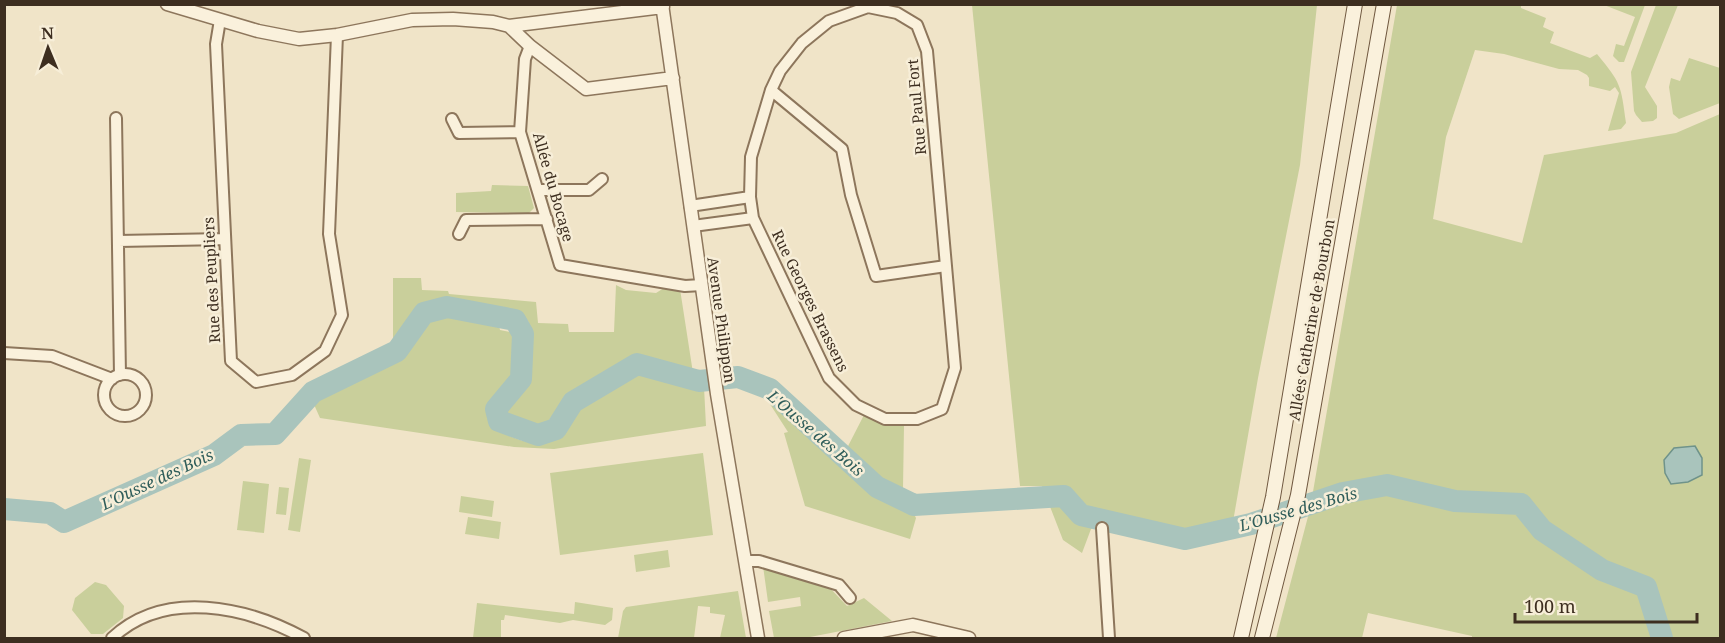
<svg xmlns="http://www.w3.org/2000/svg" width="1725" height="643" viewBox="0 0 1725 643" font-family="'Noto Serif',serif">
  <rect width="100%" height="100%" fill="#f0e4c8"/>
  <!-- green -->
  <path fill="#c9cf9b" d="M1506,4l5,2 1,-1h9v3l25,10 -3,9 11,5 -4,11 40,15 7,-4c24,29 24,31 29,69l-5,6 -13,2 11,-38 -4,-6 -5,4 -21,-5v-8l-2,-3 -9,-5 -19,-1 -55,-15 -29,-4 -29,87 -13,82 89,24 22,-88 132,-22 44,-19v524h-248v-2l-104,-23 -6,25h-86l34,-129 87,-504z
    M972,5h345l-17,160 -42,213 -28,161 -112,-21 -27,11 -9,24 -19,-13 -21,-54h-22z
    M1604,5h41l-21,57h-5l-6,-6 3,-12 8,2 11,-29z
    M1656,5h22l-33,82 12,19v12l-4,3 -11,1 -6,-7 -2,-4 -3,-39z
    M1689,58l31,10v35l-41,16 -6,-5 -4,-27 2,-9 9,3z
    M492,185l36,1 6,22 -5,5 -73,-1v-19l35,-2z
    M393,278h28l1,12 26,1 1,3 87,8 2,21 30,1 1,8h45l2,-47 10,5 30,3 8,-5 16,1 13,84 -44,-14h-18l-23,11 -36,23 -30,35 -14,-1 -23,-10 -1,-6 21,-28 7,-48 -4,-14 -7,-7 -77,-13 -28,9 -7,11 -3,10 -13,15z
    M437,315h13l48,6 2,9 15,3v37l-24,35v19c14,13 46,27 64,12 8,-6 13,-17 21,-24 11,-11 24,-20 37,-28 7,-5 16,-12 24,-13 23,-4 44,17 67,16l2,39 -152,23 -40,-2 -194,-29 -8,-18 86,-42 12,-11 11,-23z
    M768,401l89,75 21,21 15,7 19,6 4,8 -6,21 -105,-33 -21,-73 4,-1z
    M864,415l40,11 -1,62 5,5 -22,-8 -40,-35z
    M703,453l10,82 -153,20 -10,-82z
    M299,458l12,2 -11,72 -12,-2z
    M243,481l26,3 -5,49 -27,-3z
    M279,487l10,1 -3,27 -10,-1z
    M461,496l33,5 -2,16 -33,-5z
    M468,517l33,5 -2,17 -34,-5z
    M668,550l2,17 -34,5 -2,-17z
    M763,566l65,20 19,20 17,-8 28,23 -87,17h-31l-5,-27 32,-5 -1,-9 -32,5z
    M95,582l11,3 18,21 -1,12 -20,16h-12l-19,-24 3,-12z
    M738,591l8,47h-26l5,-23 -15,-2v-6l-12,-1 -4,32h-76l5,-27 3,-4z
    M575,602l38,6 -1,12 -7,5 -32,-5 -13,3 -55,-8 -1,5h-3v18h-28l4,-35 97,11z"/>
  <!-- water -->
  <path fill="#a9c4bc" stroke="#6f938a" stroke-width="1.5" d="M1695,446l7,12v17l-14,7 -17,2 -6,-11 -1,-13 10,-12z"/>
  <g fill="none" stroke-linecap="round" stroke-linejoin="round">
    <!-- river -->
    <path stroke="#a9c4bc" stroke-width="22" d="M4,509l46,4 14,9 150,-67 27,-20 34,-1 38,-42 84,-41 27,-38 23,-6 68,13 8,14 -2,45 -25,30 3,12 39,14 18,-6 17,-27 64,-38 62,17 39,-4 32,12 107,98 37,18 150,-9 17,19 104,24 66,-15 92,-31 44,-8 68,16 66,3 21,26 60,40 44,17 16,51"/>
    <!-- minor casing -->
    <g stroke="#8d765c" stroke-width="14">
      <path id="minor" d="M868,7l29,6 20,12 10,26 28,317 -13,41 -25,10h-32l-29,-14 -27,-27 -76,-160 -3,-21 1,-40 20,-67 9,-19 22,-28 27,-22z
        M220,20l-4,24 15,317 25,21 36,-7 33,-24 17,-36 -13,-81 8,-199
        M530,46l-5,13 -5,73 40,133 125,21 17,-1
        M771,90l71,59 9,46 25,81 70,-10
        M116,118l4,257
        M452,119l7,14 61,-1
        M539,190h50l13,-11
        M690,206l60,-9
        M693,226l60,-8
        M459,234l7,-14 81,-1
        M118,241l107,-2
        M4,353l48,3 60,23
        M104 395a21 21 0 1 1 42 0a21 21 0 1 1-42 0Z
        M1102,528l7,110
        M746,561h13l80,24 11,13
        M112,638c53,-50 135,-31 192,0"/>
    </g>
    <!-- tertiary casing -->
    <g stroke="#8d765c" stroke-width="15">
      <path id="tertiary" d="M167,4l91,27 41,8 38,-4 75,-15 41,-1 40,3 16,4 154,-19
        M662,4l55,390 41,244
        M509,26l21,20 56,43 87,-11
        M844,638l69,-13 56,13"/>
    </g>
    <!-- secondary casing -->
    <g stroke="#6f573f" stroke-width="16">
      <path id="secondary" d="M1241,638l32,-141 82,-493
        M1262,638l36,-143 86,-491"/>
    </g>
    <!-- minor -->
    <use href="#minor" stroke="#faf1dc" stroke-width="10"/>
    <!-- tertiary -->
    <use href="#tertiary" stroke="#faf1dc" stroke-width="12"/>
    <!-- secondary -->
    <use href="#secondary" stroke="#faf1dc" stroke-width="14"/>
  </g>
  <g text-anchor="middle" stroke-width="5" stroke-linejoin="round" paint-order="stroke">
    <!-- street labels -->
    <g font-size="15" fill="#3d2e20" stroke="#f7eed8">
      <text transform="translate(917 107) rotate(-95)" y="5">Rue Paul Fort</text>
      <text transform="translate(553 187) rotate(74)" y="5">Allée du Bocage</text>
      <text transform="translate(212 280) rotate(-93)" y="5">Rue des Peupliers</text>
      <text transform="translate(810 301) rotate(64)" y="5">Rue Georges Brassens</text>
      <text transform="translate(721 320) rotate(82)" y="5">Avenue Philippon</text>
      <text transform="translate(1312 320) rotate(-80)" y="5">Allées Catherine de Bourbon</text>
    </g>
    <!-- water labels -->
    <g font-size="16" font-style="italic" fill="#2f5d5a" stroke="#f7eed8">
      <text transform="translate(816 433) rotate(41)" y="6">L'Ousse des Bois</text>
      <text transform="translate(157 479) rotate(-25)" y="6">L'Ousse des Bois</text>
      <text transform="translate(1298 509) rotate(-16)" y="6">L'Ousse des Bois</text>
    </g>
  </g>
  <!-- border -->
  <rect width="1725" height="643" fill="none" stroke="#3d2e20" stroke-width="12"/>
  <!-- north arrow -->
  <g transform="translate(48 48) rotate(358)" stroke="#f7eed8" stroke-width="4.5" paint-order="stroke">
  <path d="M0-4.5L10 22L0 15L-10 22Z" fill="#3d2e20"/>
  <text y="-9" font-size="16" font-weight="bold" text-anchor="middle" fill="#3d2e20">N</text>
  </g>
  <!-- scale -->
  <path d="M1515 613v9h182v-9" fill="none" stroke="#3d2e20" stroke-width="3"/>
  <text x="1524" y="613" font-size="18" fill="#3d2e20" stroke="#f7eed8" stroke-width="4.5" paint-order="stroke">100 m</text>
</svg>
